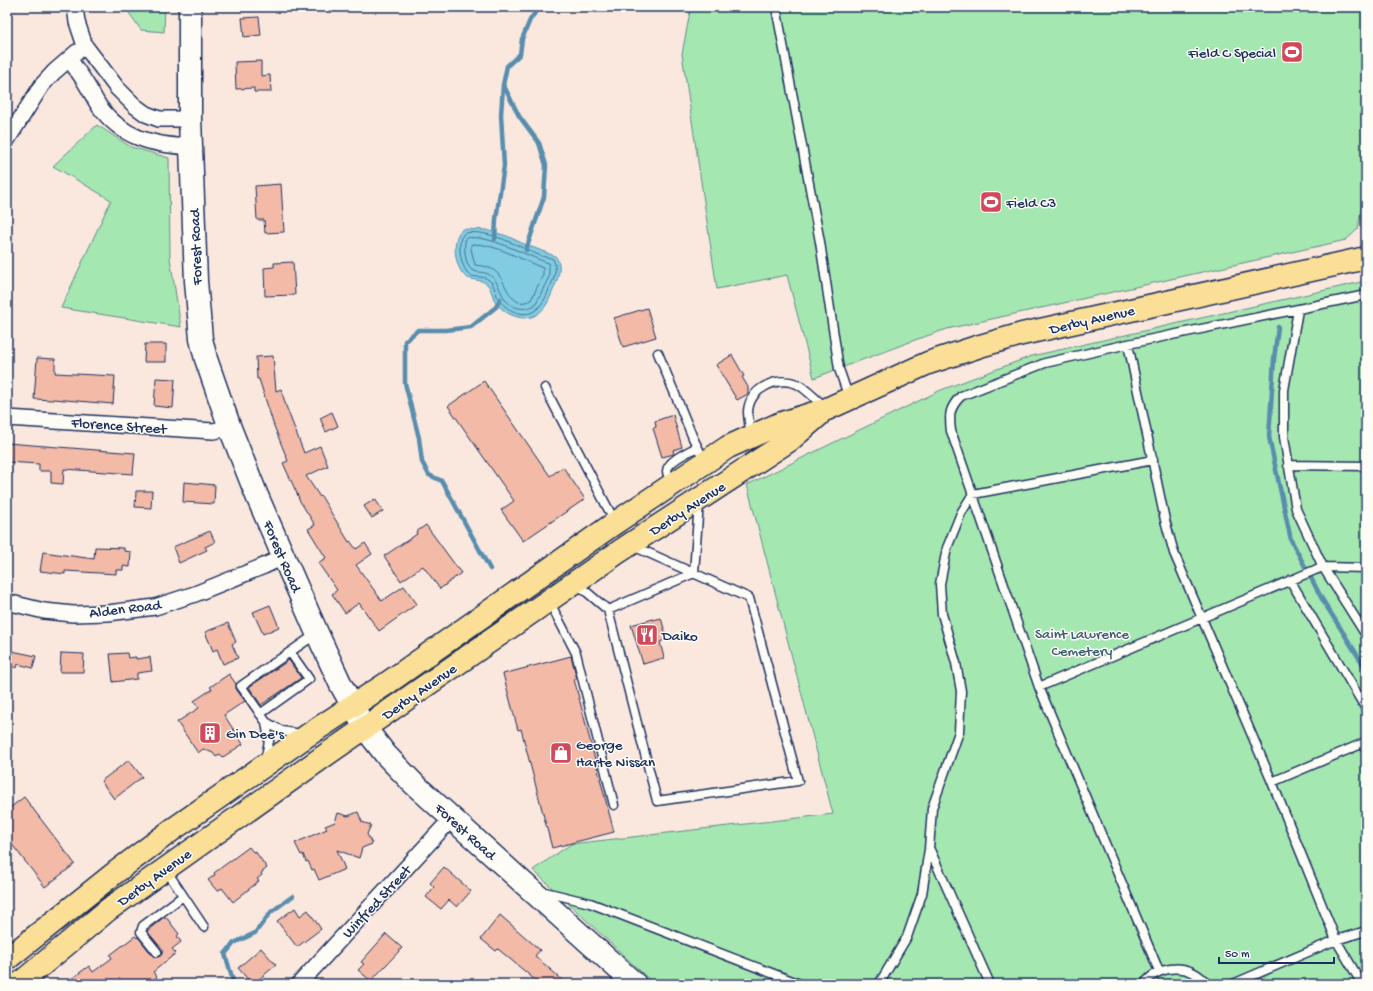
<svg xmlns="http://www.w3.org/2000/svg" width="1373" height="991" viewBox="0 0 1373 991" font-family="'Gochi Hand',sans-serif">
  <rect width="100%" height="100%" fill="#fae8df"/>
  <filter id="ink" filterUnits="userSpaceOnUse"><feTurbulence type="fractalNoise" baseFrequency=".025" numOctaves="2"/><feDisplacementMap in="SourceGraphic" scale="8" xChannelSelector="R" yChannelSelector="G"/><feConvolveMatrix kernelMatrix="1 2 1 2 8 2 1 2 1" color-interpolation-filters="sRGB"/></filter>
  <g filter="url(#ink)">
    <!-- green -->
    <path fill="#a5e7b1" stroke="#608b88" d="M125,7h40l-1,25 -23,-2z
      M691,7h675v171l-8,51 -12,11 -399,89 -32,11 -101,38 -27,-103 -70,14 -35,-235z
      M97,125l34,22 38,11 1,100 11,69 -120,-19 50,-108 -58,-34z
      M1366,281v703h-712l-121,-114 38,-26 262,-30 -86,-329 194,-95 91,-34z"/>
    <!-- water -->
    <path fill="#81cce1" stroke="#588dad" d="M463,229l24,1 20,6 17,8 31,12c8,8 3,23 -1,32 -3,7 -7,19 -14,24 -13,12 -33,4 -43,-8 -5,-6 -5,-14 -9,-19 -7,-7 -16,-3 -23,-9 -10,-8 -15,-39 -2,-47z"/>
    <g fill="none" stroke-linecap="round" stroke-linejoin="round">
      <!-- shore -->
      <path stroke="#446e92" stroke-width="1" d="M465,233c25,-4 54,14 76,23 4,1 8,1 12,3 5,9 1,21 -4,30 -2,6 -5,13 -10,18 -11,13 -31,5 -40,-7 -3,-5 -4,-12 -7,-17 -7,-9 -15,-4 -22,-8 -9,-6 -12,-28 -9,-37z
        M466,238c24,-4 59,18 83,25v14l-14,28c-11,7 -26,3 -32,-9 -4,-7 -5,-14 -11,-19 -7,-7 -14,-3 -20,-7 -7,-3 -9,-26 -6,-32z
        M473,244c24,0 48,16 70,24v7l-12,25c-22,11 -24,-19 -35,-28 -6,-6 -14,-6 -21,-7l-4,-16v-4z"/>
      <!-- stream -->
      <path stroke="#588dad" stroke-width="4.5" d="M504,86l15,30 20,27 7,22 -2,32 -18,53
        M495,239l1,-20 8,-53 -3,-51 2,-30 4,-19 13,-12 2,-15 8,-19 9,-13
        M1278,327l-4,32 -5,78 22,103 31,59 44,70
        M490,569l-48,-88 -13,-6 -7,-13 -3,-24 -14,-55v-42l13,-11h28l25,-3 25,-20 4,-8
        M234,984l-9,-30 9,-11 21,-10 16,-21 22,-16"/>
    </g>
    <!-- building -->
    <path fill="#f2baa7" stroke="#1b2f5e" d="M259,17l2,18 -17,2 -2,-19z
      M261,61v15l9,-1 1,17h-17v-4l-18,1 -1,-27z
      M281,184l3,48 -19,1 -1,-13h-7l-2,-34z
      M293,262l2,33 -30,1 -1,-28 10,-1v-4z
      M647,308l9,29 -33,10 -9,-29z
      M145,344h21v18h-22z
      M732,355l12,21 -2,1 6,10v7l-11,6 -21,-35z
      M273,356l3,35 5,-2 5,17 18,47 16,-7 8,20 -22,10 14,21 1,-1 28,46 1,-1 6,8 9,-6 7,11 -16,11 26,36 22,-15 13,18 -38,27 -20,-28 -14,10 -13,-19 5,-4 -19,-27 8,-5 -18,-29 7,-4 -17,-27h1l-16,-35 5,-2 -14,-35 -15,-47h-2l-1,-22z
      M37,358l18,1v14l60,3 -2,28 -60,-5v1l-19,-1z
      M156,378l19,1 -2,29 -19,-2z
      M484,381l66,95 13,-9 22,32 -62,42 -22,-31 13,-9 -66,-95z
      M332,412l6,14 -12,6 -6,-14z
      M673,415l9,32 -9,3 1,4 -12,3 -9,-29 3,-1 -1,-6z
      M7,443l128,10 -2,21 -69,-5 -1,15 -12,-1v-12h-12v-7l-32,-2z
      M184,482l31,3 -1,19 -31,-2z
      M136,491h16l-1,17 -16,-1z
      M375,499l8,12 -11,7 -8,-12z
      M426,525l35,48 -21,16 -17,-23 -22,15 -17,-25 33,-22 -1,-2z
      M210,531l5,11 -10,5 2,3 -28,13 -6,-16z
      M95,547l29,1v3l7,1 -1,15 -7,-1v4h-7v4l-51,-3v3l-25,-3 3,-19 51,7z
      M270,605l9,22 -16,7 -10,-22z
      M661,618l6,21 -7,3 4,16 -21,6 -12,-39 22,-6v1z
      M228,623l8,19 -4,2 6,14 -15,6 -6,-15 -4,2 -8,-19z
      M7,650l29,6 -3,12 -15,-4 -1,4 -10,-3z
      M61,653l23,1 -1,18h-23z
      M127,653l1,5 8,-1v2l14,-2 2,14 -15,2v6l-24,3 -3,-28z
      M571,656l6,23h-3l40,153 -62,16 -31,-119 -3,1 -15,-56z
      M289,660l12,18 -40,27 -12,-18z
      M229,674l7,10v5l9,12 -21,14 19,29 -20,13 -3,-3 -4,3 -3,-4 -10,-4 -5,4 -21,-31 22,-14 -5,-7 18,-12 -2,-2z
      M129,760l13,17 -28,22 -13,-18z
      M24,797l51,67 -30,23 -38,-49v-28z
      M358,812l4,10 9,3 -4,9 5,10 -10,4 -3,10 -22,-8 8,19 -26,11 -5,-11 -2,1 -4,-9 -2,1 -3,-8 -2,1 -6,-12 32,-14 -2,-3 10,-4 3,-9 10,3z
      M249,847l4,5 2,-1 12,17 -6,5 1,2 -5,4 2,2 -26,21 -11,-14 -5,3 -9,-11 7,-5 -1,-2z
      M444,867l27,24 -14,16 -8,-7 -8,9 -15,-12 8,-10 -4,-4z
      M295,908l5,8 8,-6 13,19 -24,18 -20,-26z
      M500,915l40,35 -5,6 32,28h-27l-42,-35 -2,2 -15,-12z
      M164,917l1,2 1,-2 13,17 -2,2 4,6 -9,7 4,4 -23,19 4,5 -10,7h-83l25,-18 4,6 19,-14 -2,-3 25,-19 2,2 1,-1 15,19 4,1 3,-1 2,-2v-5l-15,-18z
      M386,934l16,14 -31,33 -13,-11 6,-6 -3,-2z
      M261,948l15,17 -23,19h-1l-14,-16z"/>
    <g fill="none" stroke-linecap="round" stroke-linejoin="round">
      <!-- lane casing -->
      <g stroke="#1b2f5e" stroke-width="11">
        <path id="lane" d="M776,7l44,235 19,127 10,29
          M1298,310l-14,80v47l12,72 27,58 43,68
          M1128,344l37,176 9,33 98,229 64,158 26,44
          M658,353l35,85 12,24
          M545,388l70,134
          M751,436c-1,-8 -3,-17 -3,-25 2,-23 29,-35 49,-27 7,3 22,18 29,24
          M1288,465l78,1
          M672,484c-2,-4 -5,-9 -5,-13 0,-10 23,-20 30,-24
          M1290,580l76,129
          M576,583l32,27 49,191 141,-20 -49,-183 -116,-52
          M549,601l27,52 38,152
          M608,610l86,-37 5,-71
          M1039,687l276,-117 8,-3 43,1
          M260,714l49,-35 -19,-27
          M266,722l16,9 19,3
          M265,761l4,-20 -3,-19 -25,-36 75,-52
          M1272,782l94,-40
          M930,850l60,134
          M166,870l38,57
          M541,891l49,12 210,81
          M157,952l-16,-20 2,-6 40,-30
          M1159,971l-120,-284 -88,-256c-2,-16 -2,-23 10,-35l84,-33 83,-19 238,-49
          M879,984l28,-47 15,-43 7,-45 3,-41 27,-76 2,-41 -5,-28 -14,-49 -2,-30 7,-36 14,-35 12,-19 180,-34
          M1144,984c16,-20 46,-21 63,0
          M1233,984l103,-44 30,-9"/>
      </g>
      <!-- street casing -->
      <g stroke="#1b2f5e" stroke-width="18">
        <path id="street" d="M75,7l2,15 8,24 32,42 18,18 11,8 13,5h31
          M69,59c5,7 11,15 16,23 5,8 9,16 14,24 24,33 54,39 92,41
          M7,140l35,-55 12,-13 23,-20
          M7,418l206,13 17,-3
          M7,602l37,9 29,3 35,-1 47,-6 40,-13 69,-28 19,-9
          M299,984l153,-166"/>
      </g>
      <!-- secondary casing -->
      <g stroke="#1b2f5e" stroke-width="25">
        <path id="secondary" d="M190,7v112l6,162 5,58 5,20 24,69 27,68 60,137 24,52 24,43 21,27 28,29 221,200"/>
      </g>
      <!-- highway casing -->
      <g stroke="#1b2f5e" stroke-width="25">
        <path id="highway" d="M7,959l109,-87 56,-42 136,-95 78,-51 223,-157 119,-80 51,-23 48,-15 101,-46 52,-17 42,-12 344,-76
          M19,984l90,-75 221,-157 290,-201 170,-111 28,-24"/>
      </g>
      <!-- lane -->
      <use href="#lane" stroke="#fdfcf7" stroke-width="8"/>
      <!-- street -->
      <use href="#street" stroke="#fdfcf7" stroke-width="15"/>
      <!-- secondary -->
      <use href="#secondary" stroke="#fdfcf7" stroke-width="22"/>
      <!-- highway -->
      <use href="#highway" stroke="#fbdf96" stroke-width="22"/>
    </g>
  </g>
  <!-- icons -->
  <defs>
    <g id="stadium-square" transform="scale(1.15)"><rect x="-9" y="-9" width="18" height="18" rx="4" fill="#d1495b" stroke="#fdfcf7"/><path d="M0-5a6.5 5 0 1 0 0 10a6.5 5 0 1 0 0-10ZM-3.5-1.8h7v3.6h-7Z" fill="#fff"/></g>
    <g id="restaurant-square" transform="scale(1.15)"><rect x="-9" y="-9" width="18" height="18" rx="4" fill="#d1495b" stroke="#fdfcf7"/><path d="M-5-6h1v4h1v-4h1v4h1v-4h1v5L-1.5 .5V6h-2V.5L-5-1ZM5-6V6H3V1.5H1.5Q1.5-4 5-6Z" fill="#fff"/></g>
    <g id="building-square" transform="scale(1.15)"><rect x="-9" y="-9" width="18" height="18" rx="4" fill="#d1495b" stroke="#fdfcf7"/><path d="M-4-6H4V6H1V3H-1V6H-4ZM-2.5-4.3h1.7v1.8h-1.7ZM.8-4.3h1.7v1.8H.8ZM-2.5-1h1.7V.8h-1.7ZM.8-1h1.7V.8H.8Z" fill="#fff"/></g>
    <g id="shop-square" transform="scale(1.15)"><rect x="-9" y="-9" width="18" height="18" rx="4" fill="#d1495b" stroke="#fdfcf7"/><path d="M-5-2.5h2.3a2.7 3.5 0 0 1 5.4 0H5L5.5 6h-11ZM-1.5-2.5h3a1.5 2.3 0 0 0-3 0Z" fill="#fff"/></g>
  </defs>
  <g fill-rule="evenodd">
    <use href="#stadium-square" x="1292" y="52"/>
    <use href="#stadium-square" x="991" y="202"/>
    <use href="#restaurant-square" x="647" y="635"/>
    <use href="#building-square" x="210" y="733"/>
    <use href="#shop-square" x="561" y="753"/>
  </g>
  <g text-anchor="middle" stroke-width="3" stroke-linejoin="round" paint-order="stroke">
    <!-- poi labels -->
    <g font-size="15" fill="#1b2f5e" stroke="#fdfcf7" text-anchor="start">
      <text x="1276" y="57" text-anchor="end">Field C Special</text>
      <text x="1006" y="207">Field C3</text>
      <text x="662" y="640">Daiko</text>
      <text x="226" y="738">Gin Dee's</text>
      <text x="576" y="749">George<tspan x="576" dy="17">Harte Nissan</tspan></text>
    </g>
    <!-- street labels -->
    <g font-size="15" fill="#1b2f5e" stroke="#fdfcf7">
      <text transform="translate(195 247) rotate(-92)" y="5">Forest Road</text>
      <text transform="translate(1092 319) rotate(-13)" y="5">Derby Avenue</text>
      <text transform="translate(119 425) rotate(4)" y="5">Florence Street</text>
      <text transform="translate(687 508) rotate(-33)" y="5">Derby Avenue</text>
      <text transform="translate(283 556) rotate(67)" y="5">Forest Road</text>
      <text transform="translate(125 608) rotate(-7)" y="5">Alden Road</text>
      <text transform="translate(419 691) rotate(-35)" y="5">Derby Avenue</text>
      <text transform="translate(466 831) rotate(42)" y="5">Forest Road</text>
      <text transform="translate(154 877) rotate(-36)" y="5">Derby Avenue</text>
      <text transform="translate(376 901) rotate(-47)" y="5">Winfred Street</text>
    </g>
    <!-- park labels -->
    <g font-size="15" fill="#3e5d73" stroke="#fdfcf7">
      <text x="1082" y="638">Saint Lawrence<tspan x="1082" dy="17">Cemetery</tspan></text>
    </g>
  </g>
  <!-- margin -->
  <rect width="1373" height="991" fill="none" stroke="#fdfcf7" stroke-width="24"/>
  <rect x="12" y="12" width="1349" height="967" fill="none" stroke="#1b2f5e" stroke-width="1.5" filter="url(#ink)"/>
  <!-- scale -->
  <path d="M1219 957v6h115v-6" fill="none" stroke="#1b2f5e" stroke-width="2"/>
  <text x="1225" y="957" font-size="12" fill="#1b2f5e" stroke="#fdfcf7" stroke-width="3" paint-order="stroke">50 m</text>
</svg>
